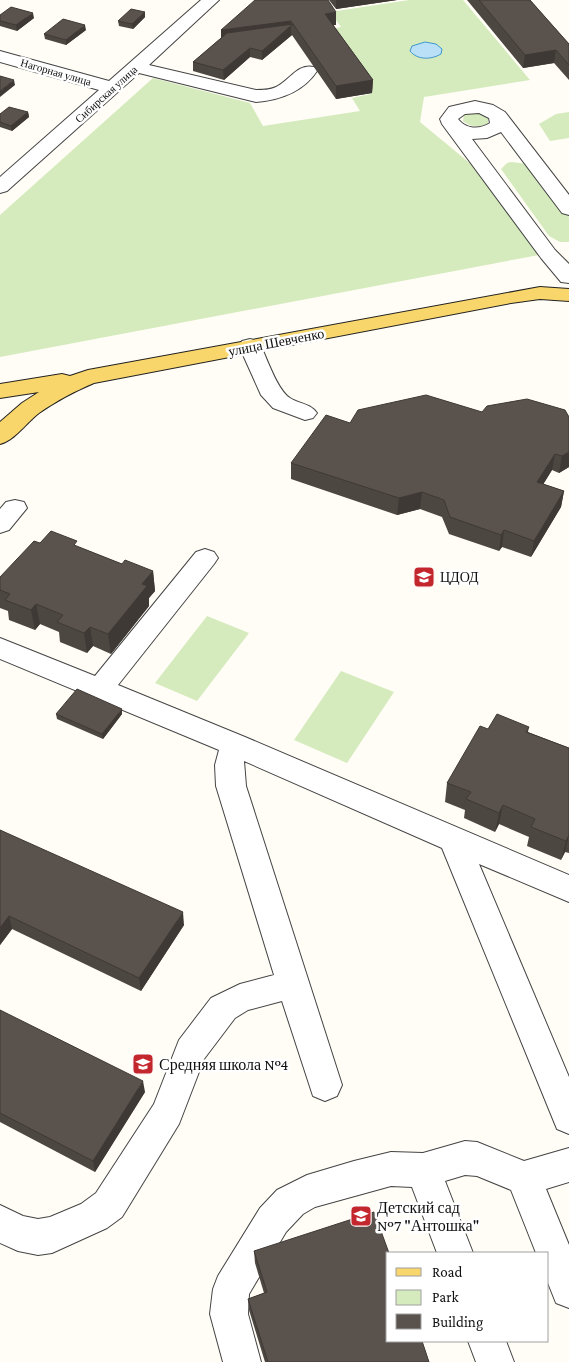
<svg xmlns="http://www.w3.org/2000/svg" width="569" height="1362" viewBox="0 0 569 1362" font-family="'Crimson Pro',serif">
  <rect width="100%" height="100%" fill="#fffdf5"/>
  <!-- green -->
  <path fill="#d5ebbd" d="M409,0h54l67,80 -106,17 -4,25 52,43 67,90 -539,102v-142l153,-137 97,25 13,23 97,-15 -8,-13 19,-4 -44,-64 14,-3 -11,-15z
    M478,112l10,4v7c-8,5 -18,4 -25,-2l1,-6z
    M569,112v26l-19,3 -11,-17 17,-10z
    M511,162l17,2 41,53v25h-9l-11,-6 -48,-67 6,-6z
    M207,616l42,17 -52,68 -42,-18z
    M341,671l53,21 -47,71 -53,-23z"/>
  <!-- water -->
  <path fill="#b9e0f7" stroke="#3f96cf" d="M425,42l11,2 6,5 -1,5c-10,6 -24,6 -31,-3l2,-5z"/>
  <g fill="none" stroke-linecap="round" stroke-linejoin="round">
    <!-- minor casing -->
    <g stroke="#444" stroke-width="2">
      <path id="minor" d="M201,0h18l-70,65 107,25c7,0 14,0 20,-3 14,-7 22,-24 38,-20l3,4c-14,21 -37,29 -61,31l-117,-29 -132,118 -7,2v-16l99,-87 -99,-28v-11l109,30z
        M475,101l18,4 12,7 64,83v20l-7,-2 -61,-81 -14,6 -15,1 83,111 14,14v19l-8,-1 -20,-24 -99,-134 -2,-5 9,-12zM479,113l10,5 1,5c-11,7 -24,6 -32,-4l7,-5z
        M250,339l8,2 3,5c6,13 17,45 29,52 9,6 20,5 27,15l-4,5 -8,2 -32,-12 -12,-13 -22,-49 3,-5z
        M15,500l9,2 3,6 -18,22 -9,3v-24l6,-7z
        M205,549l9,3 4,6 -4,6 -96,121 127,52 324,138v27l-90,-38 90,213v57l-12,-5 -115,-281 -198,-87 2,25 96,299 -5,11 -12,5 -12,-5 -31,-95 -34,9 -13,8 -31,41 -25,65 -57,93 -15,11 -55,25 -14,2 -20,-4 -18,-8v-38l23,11 15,3 12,-2 31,-13 15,-11 58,-89 25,-64 32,-42 29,-14 34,-9 -58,-189 -1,-21 4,-15 -219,-91v-21l95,38 101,-124z
        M465,1141l12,1 47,19 45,-13v34l-23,7 23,56v63l-13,-5 -8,-20v-30h-12l-25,-63 -34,-14 -12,-1 -20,6 28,72h-36l-25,-66 -21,-1 -76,21 -12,7 -17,18 -37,62 -1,20 13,48h-38l-13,-48 3,-25 5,-13 42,-68 17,-18 30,-15 47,-14 37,-9 32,1z
        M468,1341h38l8,21h-38z"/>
    </g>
    <!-- major casing -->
    <g stroke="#222" stroke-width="2">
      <path id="major" d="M540,287l29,2v12l-29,-2 -29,4 -417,80c-19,8 -38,18 -55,30 -13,10 -24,27 -39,31v-22l22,-19 17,-11 -39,6v-14l62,-10 8,2 18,-6z"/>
    </g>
    <!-- minor -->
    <use href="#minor" fill="#fff" fill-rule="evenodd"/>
    <!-- major -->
    <use href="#major" fill="#f9d66b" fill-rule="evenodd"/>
  </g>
  <!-- wall -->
  <path fill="#4d4742" d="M329,0h68l-61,9z
    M467,0h63l39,44v36l-15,-17 -31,5z
    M145,12v5l-12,12 -14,-3 -1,-5z
    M336,12v13h-3l40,55 -1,13 -36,6 -44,-64 -30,25 -12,-3 -26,23 -31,-9v-9l28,-24v-8z
    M0,15l34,3 -17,13 -17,-5z
    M86,30l-20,15 -21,-6 -1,-5z
    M28,112l1,5 -17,14 -12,-4v-13z
    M482,412l87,5v50l-10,6 -7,-3 -9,14 21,7 -3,16 -30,50 -29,-10 -3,4 -50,-17 -7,-17 -22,-8 -23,6 -106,-36v-16l59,-40z
    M40,543l38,4 44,17 31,7 2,20 -6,7v8l-38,48 -18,-8 -6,7 -27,-11 -1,-10 -19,-8 -5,6 -26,-10 -1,-9 -8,-3v-31z
    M56,714h66l-19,25 -46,-20z
    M529,727l-1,5 41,16v105l-4,-1 -4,8 -34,-14 2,-9 -30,-13 -4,8 -31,-14 1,-8 -20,-8 2,-19 41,-54z
    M0,830l184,95 -43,66 -129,-62 -12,16z
    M0,1010l145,82 -50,80 -95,-50z
    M254,1251l175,111h-164l-16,-52 -1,-11 16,-6 -9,-30z"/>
  <!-- shaded-wall -->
  <path fill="#3f3936" d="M336,0h61l-61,9z
    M145,12v5l-12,12 -1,-5z
    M336,12v13l-12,1 1,-12z
    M33,13l1,5 -17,13 -1,-6z
    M291,21v12l1,2 -30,25v-9l19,-16 -60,8v-13z
    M85,25l1,5 -20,15v-5z
    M250,48v9l-26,23 -1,-10z
    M556,50l-2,13 -31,5 2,-13z
    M14,80l1,5 -15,12v-6z
    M373,80l-1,13 -36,6v-13z
    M28,112l1,5 -17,14 -1,-5z
    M569,452v15l-10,6 3,-17z
    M555,454l-3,16 -17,28 2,-16z
    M564,491l-3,16 -30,50 3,-16z
    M422,492l-2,17 -23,6 2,-17z
    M504,530l-2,17 -3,4 2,-16z
    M153,571l2,20 -6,7v8l-38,48 -3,-20 34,-50z
    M36,604l4,20 -5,6 -4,-20z
    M90,627l3,19 -6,7 -3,-20z
    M122,709v5l-19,25 -1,-5z
    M503,805l-4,19 -4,8 4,-19z
    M569,835l-4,17 -4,8 5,-19z
    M183,912l1,13 -43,66 -2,-13z
    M9,916l3,13 -12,16v-17z
    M143,1081l2,11 -50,80 -2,-11z"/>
  <!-- building -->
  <path fill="#5a524d" stroke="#3f3936" d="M255,0h73l8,12 -11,2 48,66 -37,6 -45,-65 -70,9z
    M479,0h51l39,44v21l-13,-15 -31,5z
    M11,7l22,6 -17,12 -16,-4v-6z
    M131,9l14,3 -13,12 -14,-3z
    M63,19l22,6 -19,15 -22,-6z
    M293,24l-31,27 -12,-3 -27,22 -30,-8 34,-29z
    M0,76l14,4 -14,11z
    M9,107l19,5 -17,14 -11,-4v-8z
    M426,395l56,17 5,-6 40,-7 38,11 4,7v35l-7,4 -7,-2 -18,28 27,9 -30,50 -30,-11 -3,5 -51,-18 -6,-17 -22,-8 -23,6 -108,-35 35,-48 24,8 8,-13z
    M51,531l26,10 -3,4 48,19 3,-4 28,11 -11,13 5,2 -39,48 -18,-7 -6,6 -27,-11 6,-7 -27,-11 -5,6 -26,-10 5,-6 -10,-4v-13l34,-36 6,2z
    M77,689l45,20 -20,25 -46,-20z
    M497,714l32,13 -3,5 43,16v87l-3,6 -35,-14 4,-8 -32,-14 -4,8 -33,-14 5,-7 -24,-9 33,-57 8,3z
    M0,830l183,82 -44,66 -130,-62 -9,12z
    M0,1010l143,71 -50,80 -93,-48z
    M374,1212l15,41h-1v88h34l7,21h-161l-20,-63 19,-7 -13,-41z"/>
  <!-- icons -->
  <defs>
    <g id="school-square" transform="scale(1.125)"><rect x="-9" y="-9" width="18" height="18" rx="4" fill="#c4262e" stroke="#fff"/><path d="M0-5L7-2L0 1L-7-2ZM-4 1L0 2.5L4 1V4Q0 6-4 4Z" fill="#fff"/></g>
  </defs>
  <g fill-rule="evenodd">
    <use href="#school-square" x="424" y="577"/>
    <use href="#school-square" x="143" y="1064"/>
    <use href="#school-square" x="361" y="1216"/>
  </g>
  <g text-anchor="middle" stroke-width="5" stroke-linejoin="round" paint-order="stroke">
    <!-- far-street labels -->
    <g font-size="11" fill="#111" stroke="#fff">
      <text transform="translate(56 72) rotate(16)" y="4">Нагорная улица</text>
      <text transform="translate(106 94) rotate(-42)" y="4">Сибирская улица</text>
    </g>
    <!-- street labels -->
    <g font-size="14" fill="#111" stroke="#fff">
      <text transform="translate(276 342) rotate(-11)" y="5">улица Шевченко</text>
    </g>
    <!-- poi labels -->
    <g font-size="14" fill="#111" stroke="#fff" text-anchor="start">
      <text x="440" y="582">ЦДОД</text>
    </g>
    <!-- near-poi labels -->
    <g font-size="16" fill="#111" stroke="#fff" text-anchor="start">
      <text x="159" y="1070">Средняя школа №4</text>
      <text x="377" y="1213">Детский сад<tspan x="377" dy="18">№7 "Антошка"</tspan></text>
    </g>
  </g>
  <!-- legend -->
  <rect x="386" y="1252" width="162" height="90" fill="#ffffff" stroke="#a0a0a0"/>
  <rect x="396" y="1268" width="25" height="8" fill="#f9d66b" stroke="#a0a0a0"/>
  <text x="432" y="1277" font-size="15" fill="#111111">Road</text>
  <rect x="396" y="1290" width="25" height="15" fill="#d5ebbd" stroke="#a0a0a0"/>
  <text x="432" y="1302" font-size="15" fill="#111111">Park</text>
  <rect x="396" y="1314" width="25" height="15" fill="#5a524d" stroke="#a0a0a0"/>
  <text x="432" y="1327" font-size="15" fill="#111111">Building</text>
</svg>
